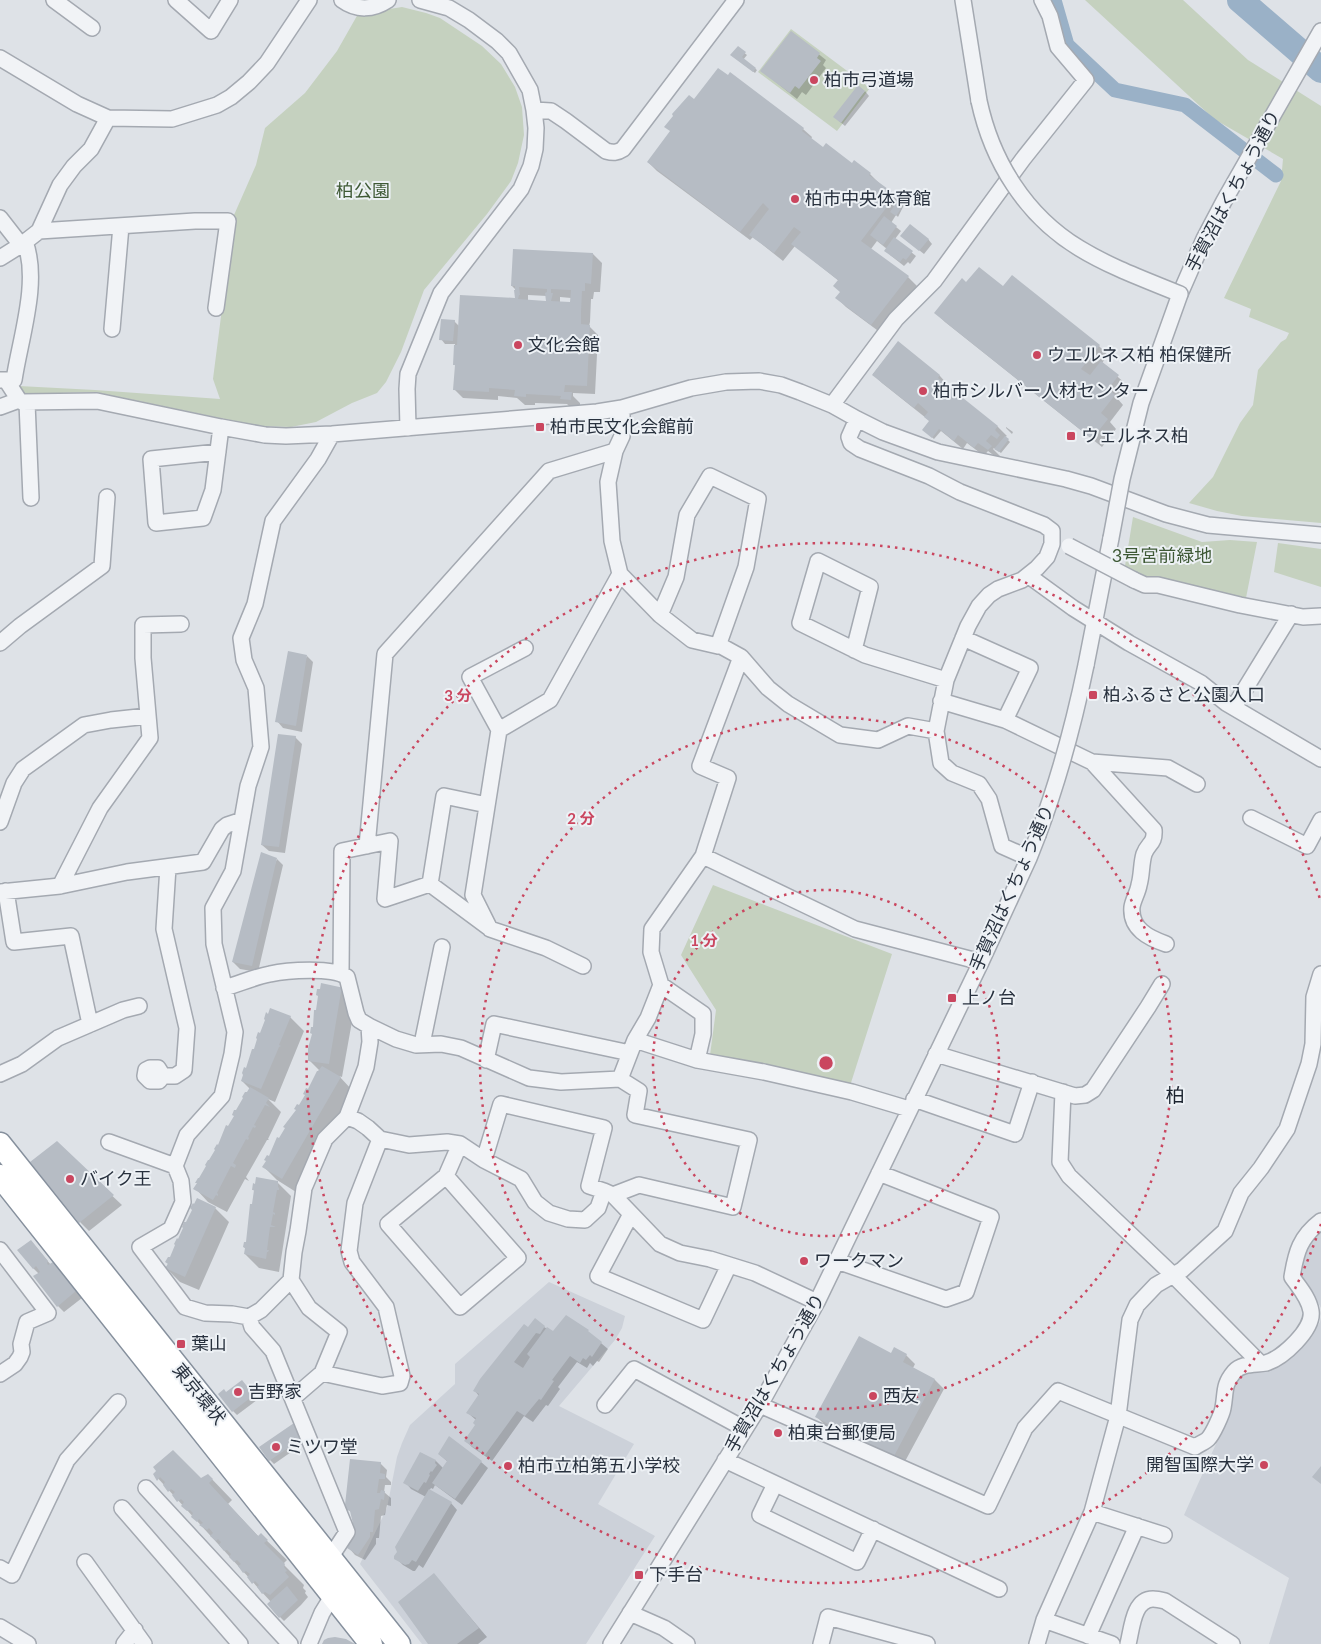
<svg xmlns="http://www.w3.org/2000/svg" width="1321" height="1644" viewBox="0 0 1321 1644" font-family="Lato,'Noto Sans JP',sans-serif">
  <rect width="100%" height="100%" fill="#dee2e7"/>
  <!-- built -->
  <path fill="#ccd1d9" d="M1321,1227v81l-8,-15 -7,-9 -4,-9 1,-11 4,-21z
    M549,1282l76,34 -3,12 -7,12 -56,66 75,38 -36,60 57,32 -69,108h-164l-62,-80 27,-56 10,-51 5,-14 8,-18 45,-41v-20z
    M1321,1316v328h-52l20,-66 -105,-63 45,-100 4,-27 6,-10 6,-6 25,-3 20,-12 18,-17 12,-18z"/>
  <!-- green -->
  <path fill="#c5d1bf" d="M1085,0h98l65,60 73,46v417l-79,-7 -25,-5 -28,-8 24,-26 27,-54 13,-18 5,-35 23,-28 5,-3 3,-6 -40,-16 2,-8 -27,-11 57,-117 2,-22 -69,-40z
    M402,7l24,6 14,5 42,28 19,18 14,23 7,20 2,28 -6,28 -7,18 -24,33 -63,76 -23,62 -15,30 -9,11 -25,10 -36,19 -25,5 -32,-1 -164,-34 -71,2 -5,-8 76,4 125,9 -7,-20 21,-164 22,-50 9,-37 40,-35 32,-42 21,-37z
    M791,29l79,59 -33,43 -79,-59z
    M1133,517l69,25 28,-2 27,2 -12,61 -95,-22 -25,-15z
    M1278,543l43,6v38l-47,-15z
    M713,885l179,69 -43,135 -139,-34 6,-45 -35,-55z"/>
  <!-- shadow -->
  <path fill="#0003" fill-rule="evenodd" d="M791,32l35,28 -3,5 3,3 -20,27 -4,-3 -5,7 -35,-28z
    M738,48l9,7 -4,5 14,10 -2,3 -21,-16z
    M865,91l4,5 -24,30 -6,-5z
    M695,101l108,28 9,8 -1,2 12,9 30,16 2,-2 15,12 9,9 -1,1 26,21 -6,12 -2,-2 -5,8 10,8 -6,8 21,17 -6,8 -2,-2 -4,4 -14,-11 -3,-6 -10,-8 -6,8 37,28 9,9 -36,47 -35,-26 -9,-9 4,-5 -2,-12 -44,-35 -12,15 -30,-24 -3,3 -93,-69 -9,-9z
    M928,239l4,5 -8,10 -18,-14z
    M593,254l9,9 -2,29h-6l-1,7h-2l-1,23 -1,4 9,9 -3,59 -22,-1v3l7,7v5h-9l-4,-4 -32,-1v2h-10l-8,-7 -19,-2v4l-35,-2 -9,-9 2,-22 -2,-3 1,-20h-10l-4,-5 13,-18 5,5 57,-26 2,-8 -6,-6zM528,295l19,1 1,6 -20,-1zM560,297l11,1v6l-11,-2z
    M1013,277l86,69 9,9 -6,8 25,22 -10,13 6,7 -13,17 6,7 -14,18 -157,-125 -9,-9 31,-29 37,4z
    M898,343l42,33 8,9 -1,2 51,40 9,9 -2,1 5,5 -9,11 -7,-5 -1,1 7,7 -3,2 -9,-7 -4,5 -17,-13 -4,6 -22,-18 -7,8 -10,-9 7,-8 -49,-39 -9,-9z
    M1006,427l7,5 -1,2 -6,-6z
    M307,656l6,6 -11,70 -19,-4 -6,-7z
    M295,737l7,7 -17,109 -16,-2 -7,-6z
    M277,859l6,6 -25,107 -18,-3 -7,-7z
    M343,989l12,16 -13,72 -3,-1 14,15 -57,101 -19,-12 -13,-13 56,-96 -11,-11 11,-63z
    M290,1017l14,14 -29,71 -7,-3 13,13 -13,27 1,1h-2l-21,37 3,4 -4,-2 -18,33 -19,-10 -13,-14 55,-99 -8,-8 12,-30z
    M56,1143l66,62 -33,26 -9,-9 -48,-60z
    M278,1183l13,13 -12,76 -20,-4 -14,-14 1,-5 -2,-2 3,-3 8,-53 -2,-1z
    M215,1208l14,14 -30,68 -19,-8 -14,-14 27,-58z
    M31,1241l20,24 8,6 23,27 -18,14 -6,-6 -19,-32 -6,-6z
    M544,1327l10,6 41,5 13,11 -9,13 -2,-1 -4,5 -3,-3 -3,5 -10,-6 -19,25 2,2 -12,17 -2,-1 -13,17 -9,-6 -32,45 -20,-14 -7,-7 11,-15v-5l-8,-7 11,-17 -4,-5 53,-62z
    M892,1355h14l9,9 -2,4 22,12 9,9 -42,78 -76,-41 -9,-9z
    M246,1386l11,14 -20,15 -4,-4 -6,-18z
    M294,1424l13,17 -33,23 -4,-4z
    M421,1453l15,8 8,8 4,-7 -9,-8 42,8 7,6 -26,37 -27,-20 -2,4 -2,-1 -2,3 22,12 6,7 -34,58 -4,-3 -4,6h-2l-10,-6 -7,-7 30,-61 -15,-8 -6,-7z
    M380,1463l7,7 -1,7 5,5v3h-6l-1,7 7,6v8l-4,-1 -2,10 -4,1 -2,22h-3v6l-11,16 -10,-5 -6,-7 8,-16 -5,-19 -4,-4z
    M154,1474l47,6 7,-5 24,25 -4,4 31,33 2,-2 26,25 -4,4 21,21 -1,3 3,3 -1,2 3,4 -7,8 -17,16 -4,-4 -9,-15z
    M434,1575l53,62 -9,7h-48z"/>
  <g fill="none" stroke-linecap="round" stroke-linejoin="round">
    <!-- canal -->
    <path stroke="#9ab1c7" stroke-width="15" d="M1054,0l13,45 48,45 70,15 91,70"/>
    <!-- river -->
    <path stroke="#9ab1c7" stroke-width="26" d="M1240,0l81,70"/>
  </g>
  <!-- building -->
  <path fill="#b6bcc4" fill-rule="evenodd" d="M791,31l29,22 -3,5 4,3 -22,28 -4,-3 -5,7 -30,-22z
    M738,46l8,6 -4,5 14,11 -3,4 -23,-17z
    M718,68l10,7 2,-3 74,56 -2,3 21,16 3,-4 26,20 2,-3 17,13 -2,2 27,20 -35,46 48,35 -38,49 -36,-27 5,-6 -7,-6 5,-6 -47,-36 10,-12 -7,-5 -20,26 -25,-18 20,-26 -6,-6 -23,29 -93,-70 23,-31 -6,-4 9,-11 -1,-2 17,-19 5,4z
    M858,85l7,6 -24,32 -8,-6z
    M896,203l6,4 -6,9 -6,-4z
    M884,216l13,10 -14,19 -13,-10z
    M910,224l19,15 -10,12 -19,-15z
    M894,237l19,14 -7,9 -3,-2 -3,4 -16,-11z
    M513,249l80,4 -2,31 -6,-1v8h-3l-1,21v12l9,1 -3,61 -22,-1 -1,7h8l-1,8 -11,-1 1,-3 -35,-2v3l-12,-1 1,-6 -26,-2v4l-36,-2 2,-25h-2l1,-20h3l3,-50 55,3 -1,-8h1v-4h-4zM519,287l28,2v3l-2,1 1,8 -28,-2 1,-4h1zM551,289l20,1 -1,12 -19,-1 2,-8h-2z
    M979,267l24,19 9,-11 88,70 -19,24 9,6 11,-14 18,14 -11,14 7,6 -14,18 7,6 -16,20 -158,-126 28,-35 4,4z
    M441,319l14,1 -2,21 -14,-1z
    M898,341l42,34 -2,3 60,48 -3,4 5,5 -3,4 -6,-4 -5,6 6,5 -4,4 -10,-7 -4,5 -16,-13 -4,6 -15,-12 -7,9 -10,-8 7,-9 -5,-4 4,-5 -10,-9 -4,5 -42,-33z
    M1005,436l4,3 -10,13 -5,-3z
    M288,651l19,4 -11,71 -21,-4z
    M278,734l18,2 -17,111 -18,-2z
    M261,852l16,6 -25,108 -20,-4z
    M321,983l23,5 -1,4h-2l-12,72 -21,-3v-13l4,-14 -2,-1 1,-6h2l1,-17h2l2,-14 -2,-1 1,-6h3z
    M270,1008l21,8 -12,29 2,1 -2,1 -18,42 -20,-8 2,-6 -1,-2 2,-6 2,1 6,-19h2l3,-10 -1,-1 2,-6 2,1 5,-13 -1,-1 2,-7 2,2z
    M322,1066l19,11 -59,102 -20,-12 4,-6 -2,-1 3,-5 2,1 8,-19 2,1 6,-10 -2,-1 13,-17 -2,-1 3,-5 2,1 6,-10 -2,-1 3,-6 2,1 9,-18h1z
    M250,1087l19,11 -3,5 4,4 -5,-2 -11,20 2,1 -1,2 -2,-1 -5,10 1,1 -1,2 -2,-1 -13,24 3,2 -1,3 -4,-2 -14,27 1,1v2l-2,-1 -3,5 -20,-11 4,-6h-2l3,-5h1l7,-12 -1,-1 3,-5h1l6,-10 -1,-1 3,-5 1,1 8,-20 2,1 6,-10 -2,-1 2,-5h2l7,-12 -1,-1 3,-5h2z
    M57,1141l57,54 -35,28 -49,-61z
    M256,1177l22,4v6l1,1v2h-2l-4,22 2,1v2l-2,-1 -2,11 5,2h-6l-3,23h2l-1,2h-1l-1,7 -22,-5 1,-6 -2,-1 1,-5h2l4,-38h2l2,-14h-2l1,-7 2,1z
    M197,1198l19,9 -31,70 -20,-9 3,-4 -3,-2 3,-5h2l5,-12 -1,-1 3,-6 1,1 5,-11 -1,-1 2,-5h2l6,-12 -2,-2 3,-5 1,1z
    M31,1240l17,21 -1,2 1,2 5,-3 23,29 -19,16 -24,-31 7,-4 -4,-6 -3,3 -16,-19z
    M566,1315l23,15 -1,1 14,11 -10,15 -2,-2 -4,5 -3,-2 -3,5 -10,-7 -18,24 2,1 -13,19 -2,-1 -14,17 -8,-5 -32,44 -21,-14 11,-16 -2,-2 3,-5 -10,-5 13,-19 -6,-3 7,-12 44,-55 4,3 7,-9 10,8 -5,8 -4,-1 -22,29 9,6 7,-11 -3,-3 20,-27 6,4z
    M859,1336l32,17 3,-6 13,7 -4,8 32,17 -42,79 -78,-41z
    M242,1380l12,15 -22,17 -14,-18 6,-5 2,3z
    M294,1423l10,14 -35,24 -10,-14z
    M449,1436l33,25 -27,38 -23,-16 15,-22 -9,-7z
    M173,1450l28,28 7,-4 5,5 -4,4 49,53 3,-3 7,7 -4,3 21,21 -1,3 3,4 -2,1 4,5 -19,18 -5,-3 -3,2 -5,-7 2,-2 -4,-4 -3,3 -5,-7 3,-3 -4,-3 -3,2 -5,-7 3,-2 -4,-4 -3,2 -5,-5 2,-3 -4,-4 -3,1 -5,-6 2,-3 -3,-3 -2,2 -6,-5 3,-3 -4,-5 -2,2 -8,-5 4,-2 -4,-4 -2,3 -6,-5 2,-4 -3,-3 -3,1 -6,-5 3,-4 -3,-3 -4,3 -5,-7 3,-3 -4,-3 -3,3 -5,-7 2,-3 -5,-5 -3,4 -4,-7 3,-3 -3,-4z
    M420,1452l16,8 -1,3 2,2 -5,7 -1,-1 -2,3 1,1 -4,8 -2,-1 -6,9 -15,-8z
    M350,1459l31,3 -1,11 5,1v5h-6l-2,14h3l1,-3 4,1 -1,9 -3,-1 -2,10 -4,1 -2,22h-3v5l-12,18 -11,-7 8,-16 -5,-21 -3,-1 -2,-5z
    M1321,1466v18l-9,-7z
    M429,1489l23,13 -36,60 -4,-2 -3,4 -4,1 -11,-6v-3l3,-4 -2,-5z
    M434,1573l45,55 -22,16h-29l-30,-42z
    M287,1586l11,14 -19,18 -12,-14z
    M335,1637l11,2 9,5h-33l2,-4 4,-2z"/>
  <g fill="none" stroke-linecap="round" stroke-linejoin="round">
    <!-- minor casing -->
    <g stroke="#a4a9b1" stroke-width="18">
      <path id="minor" d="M54,0l38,28
        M176,0l35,31 19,-31
        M342,0c15,11 31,10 46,0
        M963,0l16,101
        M0,58l77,46 31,14 64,1 45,-14 14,-8 18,-15 18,-19 42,-63
        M534,110l17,1 15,10 40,30c7,2 11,2 17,-2l113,-149
        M0,218l21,27
        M39,231l156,-10h33l-12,87
        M0,258l21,-13 18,-14 21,-46 14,-19 17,-17 17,-31
        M1180,294l24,-55 20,-38 97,-170
        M112,329l9,-103
        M0,380h6l13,20 3,2 75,-1 124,26 44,8 21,1 46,-2 265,-22 25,-4 69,-20 35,-6 33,-1 22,4 19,7 32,13 25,14 26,13 55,20 128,27 25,7 75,28 42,11 113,10
        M6,380h8c6,-41 26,-98 11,-138
        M27,403l4,95
        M832,405l64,-86 38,-38 89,-122 63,-79 -28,-33 -8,-31 -8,-16
        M0,407l19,-7
        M857,419l-8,18 2,6 9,6 69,27 31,16 84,33 8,6v13l-5,13 -10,11 -15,12 -24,9 -9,6 -10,11 -11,20 -22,54 -10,51 5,32 11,10 27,11 10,15 13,47 27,12
        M408,428l-1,-39 1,-15 33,-81 80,-104 10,-23 4,-17 1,-21 -2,-18 -4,-20 -21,-37 -12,-12 -28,-21 -20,-12 -29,-8
        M332,434l-14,25 -45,62 -18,83 -14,34 3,22 12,28 5,59 -13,39 -15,85 -20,37 1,36 21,88 -3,22 -10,42 -35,39 -12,31 6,15 2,21 -12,27 -31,18 45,60 20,6 27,1 17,3 12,-7 30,-30 3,-28 4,-21 6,-43 21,-49 22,-22 19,-50 4,-25 -1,-16 27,13 20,6 25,-1 20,4 68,30 32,4 59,-3 15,-39 13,-22 13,-33
        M615,451l-7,31 4,59 8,33
        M218,452l-67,7 5,64 47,-5 10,-28 8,-63
        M1029,576l44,32 56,35 72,40 25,20 95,56
        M1134,580l11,5h13l82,20 63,12 18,-1
        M963,638l67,30 -25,52
        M0,643l20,-17 82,-60 5,-69
        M718,646l28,-79 12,-68 -48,-23 -23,39 -11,62 -16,38 32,25 26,6h3l20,11
        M854,650l16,-63 -52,-26 -18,62 65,32 81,25
        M1086,665l25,-127
        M941,701l64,19 87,42 62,68c1,14 -6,13 -10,24 -3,10 -2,21 -5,31 -1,7 -6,15 -7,22 -2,22 17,31 34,37
        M1234,707l57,-93
        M499,730l-29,-53 55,-29
        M936,731l-28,-5 -30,14 -38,-5 -52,-31 -20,-16 -27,-31 -41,109 28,12 -25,78 152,73 126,33
        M1092,762l76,6 29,16
        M487,805l-43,-9 -14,88 58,43
        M1251,818l56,28 14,-26
        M0,822l14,-39 9,-14 61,-44 27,-5 37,-4
        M367,846l18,-192 164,-183 66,-20 7,-15v-28
        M60,886l40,-78 50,-70 -7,-80v-33l38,-1
        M6,891l8,51 57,-6 19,88
        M0,892l60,-6 67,-14 76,-10 19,-33 5,-4 15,-5
        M583,966l-37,-18 -56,-19 -17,-34 26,-165 51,-30 70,-126 40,41
        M341,973l1,-122 48,-10 -5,58 45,-15
        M224,988c15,-4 30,-11 46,-14 17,-4 63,-7 77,3l9,36 3,7 10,6
        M635,1040l62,20 67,12 88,20 57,17
        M422,1044l20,-97
        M936,1054l139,42 10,-1 8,-5 55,-83 14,-23
        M486,1060l8,-36 136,29
        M697,1060l6,-26v-20l-42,-29 -10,-33 1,-23 51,-73
        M150,1068h8l5,8 -4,5h-9l-5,-5 1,-6z
        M0,1074l22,-10 36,-26 65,-28 16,-4
        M163,1076h12l9,-6 3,-42 -23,-99 4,-62
        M1063,1092l-3,70 9,14 104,99 87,88
        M914,1099l101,35 17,-52
        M347,1117l11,4 10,7 12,11 29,6 38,-3 13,2 24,16 37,19 14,23 14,11 19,6 17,1 13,-12 6,-17 9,4 47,49 20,9 30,6 45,14 62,29
        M109,1142l66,24
        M484,1160l17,-56 103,24 -15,58 15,5
        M446,1176l72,82 -58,49 -72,-83 58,-48 14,-32
        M613,1195l26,-10 94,22 16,-67 -114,-25 4,-24 -19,-12
        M631,1214l-33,62 105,44 26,-55
        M0,1250l48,63 -21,9 -6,22 1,8 -2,5 -5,7 -15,10
        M837,1261l109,38 20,-7 25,-75 -112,-44
        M291,1280l18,28 30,24 -17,41 -29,25
        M249,1317l3,10 21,24 74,181 -17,26
        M322,1373l60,13 18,-3 2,-7 -16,-69 -34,-45 -3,-11 6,-48 25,-64
        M605,1405l29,-36 111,60
        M760,1405l228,101 37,-78 33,-37 137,56c4,-3 10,-5 13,-8 5,-5 14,-25 15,-31 3,-16 0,-23 11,-36 8,-9 21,-7 32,-9 17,-5 48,-34 45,-52 -2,-13 -12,-24 -19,-34 4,-25 8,-40 29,-56
        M725,1460l274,129
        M775,1484l-15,31 97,47 16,-33
        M146,1488l144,156
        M122,1508l118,136
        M1092,1512l72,23
        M85,1562l59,82
        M0,1568l12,7 55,-115 51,-58
        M630,1613l34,15 23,16
        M1044,1620l68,24
        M0,1627l28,17
        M1088,1636l49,-110
        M124,1644l11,-14
        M309,1644l13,-31 11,-18
        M611,1644l149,-239 57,-103 164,-340 48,-104 9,-23
        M821,1644l7,-27 99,27
        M1037,1644l7,-24 48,-108 26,-96 12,-96 7,-15 19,-20 26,-15 43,-39 16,-38 20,-25 26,-39 22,-65 4,-20 1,-47 7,-23
        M1128,1644c4,-15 5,-45 25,-45 4,0 8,1 12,2l67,43"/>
    </g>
    <!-- highway casing -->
    <g stroke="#86909d" stroke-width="25">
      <path id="highway" d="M0,1144l399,500
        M0,1176l371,468"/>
    </g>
    <!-- minor -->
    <use href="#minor" stroke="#f1f3f6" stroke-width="15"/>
    <!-- highway -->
    <use href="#highway" stroke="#fff" stroke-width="22"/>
    <!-- minor-bridge casing -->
    <g stroke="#a4a9b1" stroke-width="18" stroke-linecap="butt">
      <path id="minor-bridge" d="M979,101c13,60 46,114 100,147 31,19 67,32 101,46l-39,109 -19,76 -11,59
        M1069,546l65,34
        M1038,835c21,-56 36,-112 48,-170"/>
    </g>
    <!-- minor-bridge -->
    <use href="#minor-bridge" stroke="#f1f3f6" stroke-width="15"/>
  </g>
  <!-- distance rings -->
  <g fill="none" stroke="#ca465f" stroke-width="2.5" stroke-dasharray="2.5 5">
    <circle cx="826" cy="1063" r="173"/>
    <circle cx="826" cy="1063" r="346"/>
    <path d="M1321 1224A520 520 0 1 1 1321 902"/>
  </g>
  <!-- markers -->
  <g fill="#ca465f" stroke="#edf1f5" stroke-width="2">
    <circle cx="814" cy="80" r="5"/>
    <circle cx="795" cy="199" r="5"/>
    <circle cx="518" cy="345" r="5"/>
    <circle cx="1037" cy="355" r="5"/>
    <circle cx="923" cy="391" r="5"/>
    <rect x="535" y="422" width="10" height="10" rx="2.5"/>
    <rect x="1066" y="431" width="10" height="10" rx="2.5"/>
    <rect x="1088" y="690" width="10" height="10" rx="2.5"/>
    <rect x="947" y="993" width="10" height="10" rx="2.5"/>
    <circle cx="70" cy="1179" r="5"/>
    <circle cx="804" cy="1261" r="5"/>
    <rect x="176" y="1339" width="10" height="10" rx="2.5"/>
    <circle cx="238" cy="1392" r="5"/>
    <circle cx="873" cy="1396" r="5"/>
    <circle cx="778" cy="1433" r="5"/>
    <circle cx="276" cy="1447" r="5"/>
    <circle cx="1264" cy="1465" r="5"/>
    <circle cx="508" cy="1466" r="5"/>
    <rect x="634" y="1570" width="10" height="10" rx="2.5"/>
  </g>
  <g text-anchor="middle" stroke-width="4" stroke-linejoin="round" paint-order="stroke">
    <!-- poi labels -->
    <g font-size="18" fill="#28313e" stroke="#edf1f5" text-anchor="start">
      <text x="824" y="86">柏市弓道場</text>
      <text x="805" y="205">柏市中央体育館</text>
      <text x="528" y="351">文化会館</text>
      <text x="1047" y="361">ウエルネス柏 柏保健所</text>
      <text x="933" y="397">柏市シルバー人材センター</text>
      <text x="550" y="433">柏市民文化会館前</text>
      <text x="1081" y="442">ウェルネス柏</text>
      <text x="1103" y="701">柏ふるさと公園入口</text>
      <text x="962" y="1004">上ノ台</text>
      <text x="80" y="1185">バイク王</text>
      <text x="814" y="1267">ワークマン</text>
      <text x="191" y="1350">葉山</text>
      <text x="248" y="1398">吉野家</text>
      <text x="883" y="1402">西友</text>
      <text x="788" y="1439">柏東台郵便局</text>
      <text x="286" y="1453">ミツワ堂</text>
      <text x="1254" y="1471" text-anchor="end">開智国際大学</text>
      <text x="518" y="1472">柏市立柏第五小学校</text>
      <text x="649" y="1581">下手台</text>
    </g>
    <!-- park labels -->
    <g font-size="18" fill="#3e5935" stroke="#edf1f5">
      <text x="363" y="197">柏公園</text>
      <text x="1162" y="562">3号宮前緑地</text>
    </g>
    <!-- street labels -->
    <g font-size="18" fill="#28313e" stroke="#edf1f5">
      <text transform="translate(1233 191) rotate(-62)" y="6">手賀沼はくちょう通り</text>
      <text transform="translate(1012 888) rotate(-66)" y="6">手賀沼はくちょう通り</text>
      <text transform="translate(775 1373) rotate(-60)" y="6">手賀沼はくちょう通り</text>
      <text transform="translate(199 1394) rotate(51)" y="6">東京環状</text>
    </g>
    <!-- neighbourhood labels -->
    <g font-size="19" fill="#1a222e" stroke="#edf1f5">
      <text x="1175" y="1102">柏</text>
    </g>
  </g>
  <circle cx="826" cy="1063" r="8" fill="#ca465f" stroke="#edf1f5" stroke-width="2.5"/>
  <g font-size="15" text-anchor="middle" font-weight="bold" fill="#ca465f" stroke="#edf1f5" stroke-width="4" stroke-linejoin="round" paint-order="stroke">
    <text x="458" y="701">3 分</text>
    <text x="581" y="824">2 分</text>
    <text x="704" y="946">1 分</text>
  </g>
</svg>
